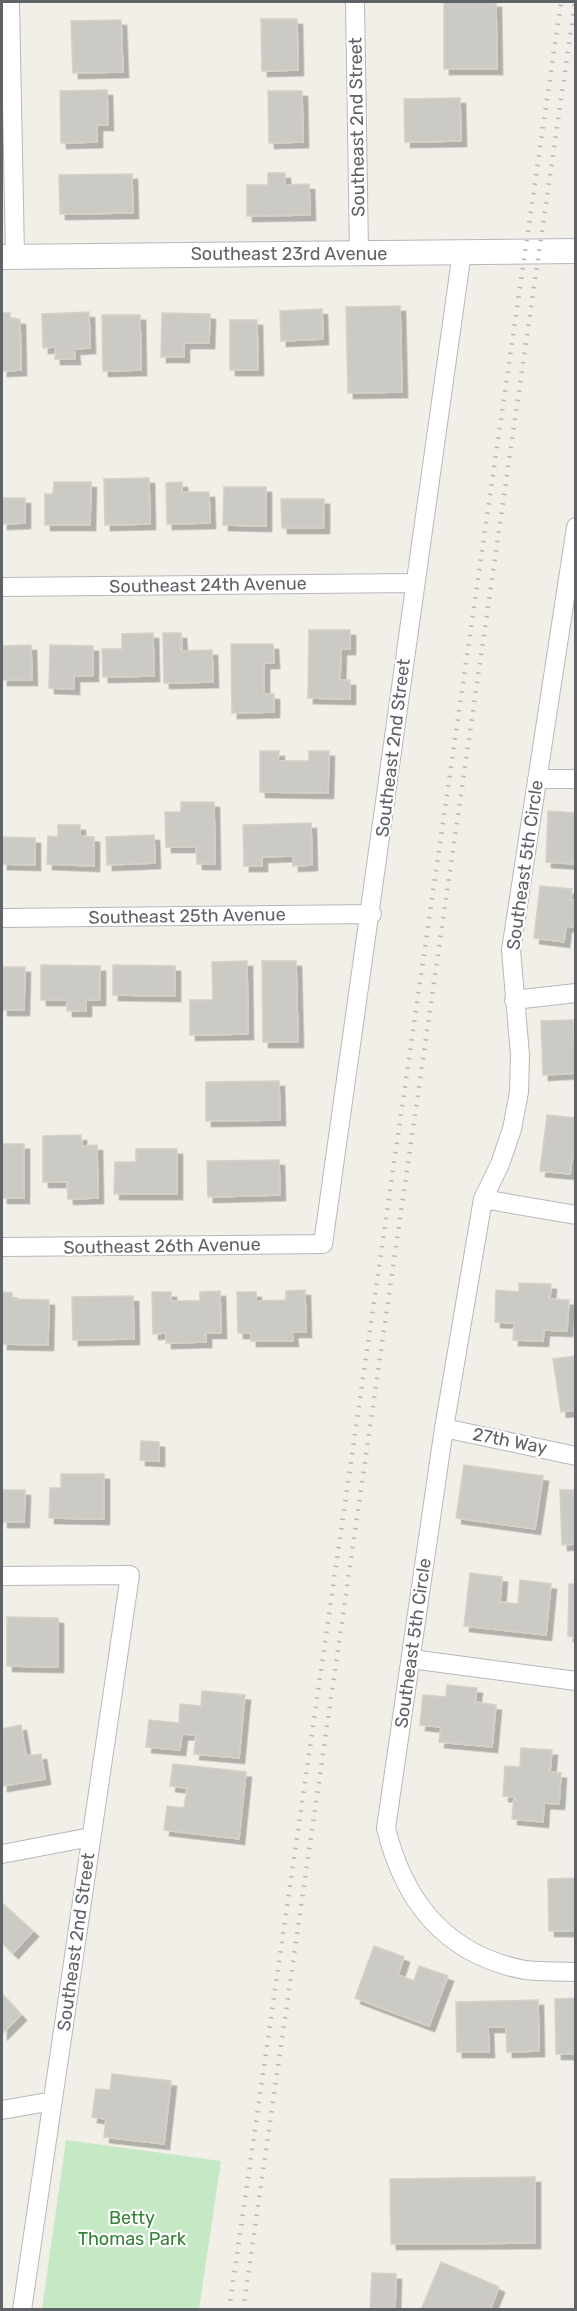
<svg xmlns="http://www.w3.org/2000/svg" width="577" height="2311" viewBox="0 0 577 2311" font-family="Rubik,sans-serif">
  <defs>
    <filter id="shadow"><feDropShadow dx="5.5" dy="5.5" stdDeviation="0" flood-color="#0004"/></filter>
  </defs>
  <rect width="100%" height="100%" fill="#f1efe8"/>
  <!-- green -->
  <path fill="#c5e8c5" d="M66,2140l155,21 -22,148h-157z"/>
  <!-- building -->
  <path fill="#cccac5" stroke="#d6d1c6" stroke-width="1.5" filter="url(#shadow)" d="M444,2h52l1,67h-53z
    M261,19h36l1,51 -36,1z
    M121,20l2,52 -50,1 -2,-52z
    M107,90l1,35h-11v17l-36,1 -1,-52z
    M268,91h34l1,51 -34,1z
    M460,98l1,43 -56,1 -1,-43z
    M268,173h17v12l24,-1 1,31 -63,1v-31h21z
    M132,174l1,39 -73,1 -1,-39z
    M400,306l2,86 -54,1 -2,-86z
    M322,309l1,30 -42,2 -1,-30z
    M89,312l1,36 -16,1 1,10h-20v-12l-12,1 -1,-34z
    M2,313h8v6h10l1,51 -19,1z
    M162,313l48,1 -1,29h-25v14h-23z
    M102,315h38l1,55 -38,1z
    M230,320h27l1,50h-28z
    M149,478l1,46 -45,1 -1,-46z
    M54,482h37l-1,43h-45v-31h8z
    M182,482v10h27l1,31 -43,1 -1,-41z
    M224,487h42v39l-43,-1z
    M2,498h23v25l-23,1z
    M281,499h43v29h-42z
    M309,630h41v19h-9l-1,31h10v19l-42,-1z
    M153,633l1,43 -51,1 -1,-28h20v-15z
    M163,633h18l1,18 30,-1 1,32 -49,1z
    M231,644h42l1,19h-10v31h10v18l-42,1z
    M31,645l1,35h-30v-34z
    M50,645l43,1v30h-19v13l-25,-1z
    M260,751h19l-1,10h31v-10h20l-1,42 -68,-1z
    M181,802h33l1,62h-18l-1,-17h-30l-1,-35h16z
    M548,811l28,2v51l-30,-2z
    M311,823l1,42 -19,1v-10l-31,1v9h-18l-1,-41z
    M58,825h22v11l14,1v29l-47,-2 1,-28 10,1z
    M154,835l1,28 -48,2 -1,-28z
    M2,837l33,1v27l-33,-1z
    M540,886l32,3 -1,11 5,1v26l-10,-1 -2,16 -30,-4z
    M247,961l1,73 -58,1v-35h23l-1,-38z
    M262,961h34l2,81h-35z
    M41,965l59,1v34h-14v11h-19v-11h-26z
    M113,965l62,1v30l-62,-1z
    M2,967h23l-1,43h-22z
    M573,1020l3,53 -33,2 -2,-54z
    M279,1081l1,39 -74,1v-39z
    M547,1115l29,3v40h-4l-2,16 -30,-3z
    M81,1135l1,11 15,-1 1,53 -30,1 -1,-17h-24v-46z
    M2,1144h22v54h-22z
    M136,1149h41v45h-63l1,-32h21z
    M279,1160l1,35 -72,2 -1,-36z
    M519,1283l32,1 -1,15 19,1 -2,31 -23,-1 -1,11 -30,-1 1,-17 -19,-1 1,-32 23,2z
    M305,1290l1,42h-14l1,9h-42v-8h-13l-1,-41h19v9l30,-1v-9z
    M220,1291l1,42h-15v9l-40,1v-10l-13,1 -1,-42h19v9h29v-9z
    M2,1292l10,1v6l37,1 -1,45 -46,-1z
    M133,1296l1,43 -61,1 -1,-43z
    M576,1356v54l-15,2 -8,-53z
    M141,1441l18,1v19l-19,-1z
    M464,1465l79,11 -8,53 -79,-11z
    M61,1474h43v45l-55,-1 1,-30h11z
    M2,1490h23l-1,32h-22z
    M560,1490h16v54l-14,1z
    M470,1573l32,4 -2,25 18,2 2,-24 31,4 -5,51 -82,-9z
    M569,1584h7v53l-8,-1z
    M7,1617l51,1v49l-51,-1z
    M447,1685l30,3 -2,14 21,3 -4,42 -53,-5 2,-15 -21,-2 3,-30 23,2z
    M202,1691l43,4 -6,63 -45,-4 2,-19 -14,-1 -2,16 -34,-3 3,-27 30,3 1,-19 21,2z
    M21,1725l5,31 15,-2 4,25 -43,7v-57z
    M521,1748l31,2 -2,22 11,1 -2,31 -15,-1 -1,19 -31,-3 2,-22 -11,-1 2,-30 15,1z
    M173,1764l73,8 -7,67 -75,-9 3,-24 17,2 3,-20 -17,-2z
    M576,1878v53h-27l-1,-52z
    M2,1903l31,28 -20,22 -11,-10z
    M374,1946l30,11 -6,18 16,6 5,-15 29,10 -19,50 -74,-28z
    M2,1994l19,21 -19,19z
    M576,1998v56h-20l-1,-55z
    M538,2000l1,51 -32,1 -1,-25h-18l1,25h-32l-1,-50z
    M112,2074l59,7 -7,63 -60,-7 2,-18 -14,-2 4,-28 14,1z
    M535,2177v66l-144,1 -1,-65z
    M441,2262l58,25 -9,23h-69z
    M372,2273l24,1 -1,36h-25z"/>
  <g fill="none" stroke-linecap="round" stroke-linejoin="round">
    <!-- minor casing -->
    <g stroke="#b5b8bc" stroke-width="20">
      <path id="minor" d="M10,2l5,254
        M355,2l4,251
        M576,527l-65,423 9,105 -1,37 -7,37 -12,35 -17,35 -39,229 -58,400c18,74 60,127 139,142 16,2 34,1 51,2
        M2,587l412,-4
        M537,779h39
        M2,918l370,-4
        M514,1000l62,-7
        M483,1199l93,16
        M2,1247l321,-3c49,-330 93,-661 139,-992
        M444,1428l132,28
        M2,1576l128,-1 -108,735
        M411,1659l165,22
        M2,1854l89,-17
        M2,2110l51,-9"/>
    </g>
    <!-- tertiary casing -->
    <g stroke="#b5b8bc" stroke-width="26">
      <path id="tertiary" d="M2,257l574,-6"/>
    </g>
    <!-- minor -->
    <use href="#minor" stroke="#fff" stroke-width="18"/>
    <!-- tertiary -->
    <use href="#tertiary" stroke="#fff" stroke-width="24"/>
    <!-- rail -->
    <path stroke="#b6b7b8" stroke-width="4.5" stroke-dasharray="1.5 8" stroke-linecap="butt" d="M229,2310l332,-2308
      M243,2310l332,-2308"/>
  </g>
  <g text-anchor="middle" stroke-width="4.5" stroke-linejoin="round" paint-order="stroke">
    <!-- street labels -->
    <g font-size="18" fill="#5f6368" stroke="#fff">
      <text transform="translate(357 127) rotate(-91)" y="6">Southeast 2nd Street</text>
      <text x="289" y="260">Southeast 23rd Avenue</text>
      <text transform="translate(208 585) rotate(-1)" y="6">Southeast 24th Avenue</text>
      <text transform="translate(393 748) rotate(-83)" y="6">Southeast 2nd Street</text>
      <text transform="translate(525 865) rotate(-82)" y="6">Southeast 5th Circle</text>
      <text transform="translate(187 916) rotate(-1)" y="6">Southeast 25th Avenue</text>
      <text transform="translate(162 1246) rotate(-1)" y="6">Southeast 26th Avenue</text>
      <text transform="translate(510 1441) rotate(11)" y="6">27th Way</text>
      <text transform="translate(413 1643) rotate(-82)" y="6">Southeast 5th Circle</text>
      <text transform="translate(76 1942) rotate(-82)" y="6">Southeast 2nd Street</text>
    </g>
    <!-- park labels -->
    <g font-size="18" fill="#348238" stroke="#fff">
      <text x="132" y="2224">Betty<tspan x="132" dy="21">Thomas Park</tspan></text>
    </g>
  </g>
  <!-- border -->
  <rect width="577" height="2311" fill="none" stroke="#5f6368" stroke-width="6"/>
</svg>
